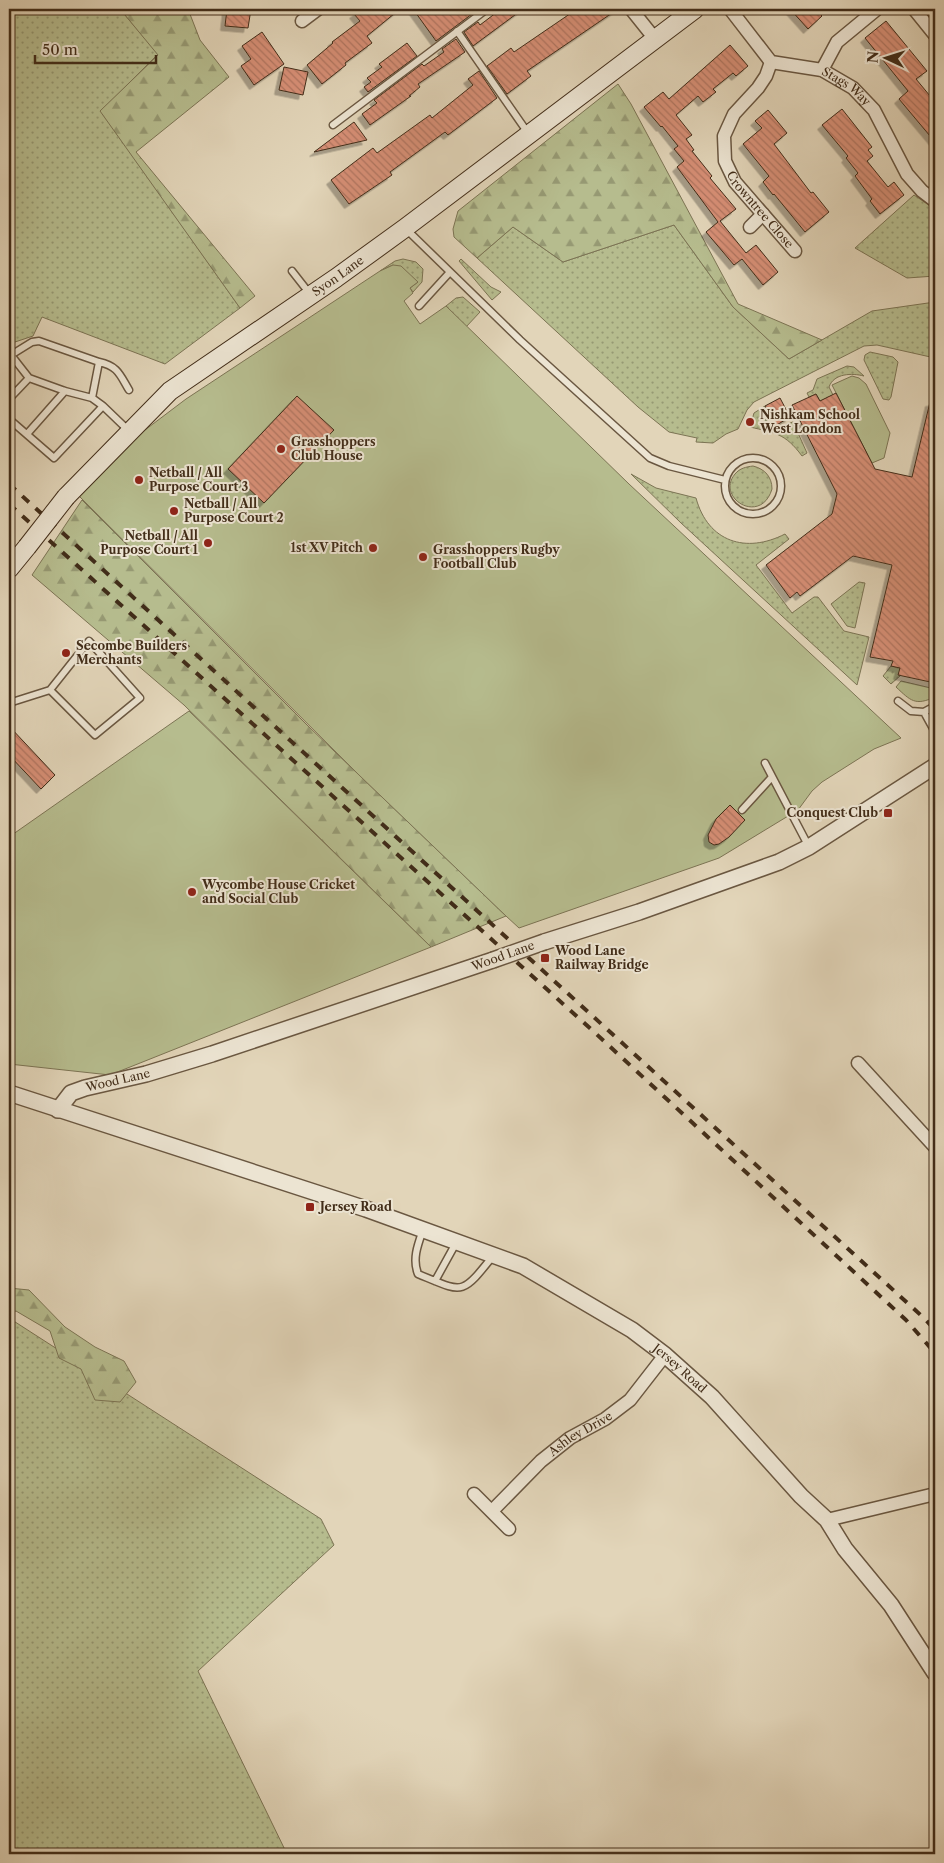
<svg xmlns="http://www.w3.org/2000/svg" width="944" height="1863" viewBox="0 0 944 1863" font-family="'Libre Caslon Text',serif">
  <defs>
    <pattern id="grass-dots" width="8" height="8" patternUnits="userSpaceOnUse" patternTransform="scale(1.25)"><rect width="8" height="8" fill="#b6bc8e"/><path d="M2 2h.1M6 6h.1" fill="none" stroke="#969973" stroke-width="1.8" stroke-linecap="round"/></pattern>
    <pattern id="forest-firs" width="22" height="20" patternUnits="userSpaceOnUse" patternTransform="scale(1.25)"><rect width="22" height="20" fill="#b6bc8e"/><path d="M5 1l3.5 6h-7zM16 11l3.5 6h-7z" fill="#969973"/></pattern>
    <pattern id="building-back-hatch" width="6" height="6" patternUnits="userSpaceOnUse" patternTransform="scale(1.25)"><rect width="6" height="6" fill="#d78f76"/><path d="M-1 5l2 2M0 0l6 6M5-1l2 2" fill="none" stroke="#b07560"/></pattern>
    <filter id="shadow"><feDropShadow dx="-4.5" dy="4.5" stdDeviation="0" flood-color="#0004"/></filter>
  </defs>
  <rect width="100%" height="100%" fill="#e2d5b9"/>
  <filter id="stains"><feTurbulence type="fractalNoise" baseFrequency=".004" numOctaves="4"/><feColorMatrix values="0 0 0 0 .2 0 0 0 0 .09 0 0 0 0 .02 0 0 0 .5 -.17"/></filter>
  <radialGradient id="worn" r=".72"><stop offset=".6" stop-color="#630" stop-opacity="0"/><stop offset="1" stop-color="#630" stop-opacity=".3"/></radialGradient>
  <!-- grass -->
  <path fill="url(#grass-dots)" stroke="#7c7454" d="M9,9h111l38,45 -57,57 139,197 -75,56 -123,-47 -9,19 -21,7 -3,-2z
    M914,195l21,14v67l-28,2 -52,-30z
    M674,225l59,82 56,52 83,-48 63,-9v56l-58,-13 -13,1 -110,56 -7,8 -9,19 -12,5 -13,9 -17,-1 1,-4 -28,-6 -31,-25 -161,-149 36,-31 50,35z
    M403,259l13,3 7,7 -1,13 -9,10 -3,-4 8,-6 -25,-17 -13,6 15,-10z
    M461,259l30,28 10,5 -9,8 -33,-39z
    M463,297l17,15 -14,15 -20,-21 10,-8z
    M870,352l23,5 5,5 -7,35 -2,3 -6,-1 -19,-39 1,-5z
    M847,366l7,1 10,9c-12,-3 -30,-3 -35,11l4,8 -13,6 -4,-7 -7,3 -2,-4 6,-3 4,-11z
    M765,406l11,22 17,-6 14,31 -5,3c-17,-23 -27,-23 -52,-29l4,-14z
    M753,466c12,3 19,11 19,23 -11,37 -57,9 -37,-15 5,-6 11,-7 18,-8z
    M631,474l25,14 40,10c12,44 50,56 89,36l4,5 -33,26 36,48 22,-16h4l26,34 25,6 -12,48 -176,-162z
    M859,582l6,1 -10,45 -8,-2 -16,-22z
    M891,666l9,2 1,7 -10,9 -8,-8z
    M9,1318l312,201 13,26 -136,126 89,183h-278z"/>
  <!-- forest -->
  <path fill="url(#forest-firs)" stroke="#7c7454" d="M120,9h68l12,31 29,37 -93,75 119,144 -15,12 -140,-197 58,-56z
    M618,84l13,20 107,200 84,36 -33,19 -56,-52 -59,-82 -111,37 -50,-35 -36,31 -23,-21 -1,-8 5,-18z
    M82,500l226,226 198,190 -75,31 -247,-242 -152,-130z
    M9,1288l20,2 36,37 30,20 29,14 12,21 -16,20 -25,-2 -14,-31 -22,-11 -9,-27 -34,-20 -7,2z"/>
  <!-- green -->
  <path fill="#b6bc8e" stroke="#7c7454" d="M393,265l8,1 17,16 -8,6 3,5 -9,8 16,23 26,-18 183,178 272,254 -27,11 -52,33 -10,9 -14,19 -79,48 -200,70 -13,-12 -147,-141 -280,-279 27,-31 35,-32 45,-34 194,-128z
    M852,376l7,2 7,6 24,49 -6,25 -12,5 -40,-78z
    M901,681l34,8v8c-20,9 -24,4 -39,-10z
    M189,711l242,236 -321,128 -101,-11v-227z"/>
  <!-- building -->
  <path fill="url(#building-back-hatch)" stroke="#422d19" filter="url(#shadow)" d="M227,9h24l-3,19 -23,-2z
    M361,9h39l-33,27 5,7 -27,20 1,2 -24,19 -15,-19 26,-22 -1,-1 28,-21 -6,-7z
    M413,9h54l5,5 -36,27z
    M501,9h22l-50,37 -9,-14 14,-10 2,3z
    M577,9h41l-91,62 4,5 -24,18 -20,-28 24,-18 3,4z
    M790,9h25l7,7 -14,13z
    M886,21l41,50 -11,8 19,23v40l-36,-43 9,-8 -43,-53z
    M262,32l22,32 -30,21 -13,-19 10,-7 -9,-13z
    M456,39l9,13 -47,32 2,3 -11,9h2l-41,29 -8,-11 15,-11 -3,-3 48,-36 2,2 20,-14 -2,-3z
    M407,43l10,13 -49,36 -4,-5 7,-5 -4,-4 15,-11 -3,-3z
    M730,45l18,21 -12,10 -3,-3 -20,16 3,3 -13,10 -5,-6 -22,19 16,20 -6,4 8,11 -2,1 20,25 -2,2 26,31 -16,12 26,32 10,-8 22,27 -15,13 -21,-26 -8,6 -28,-33 12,-10 -41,-55 7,-6 -10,-12 4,-3 -16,-20 -1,1 -17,-20 19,-15 6,7z
    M284,67l24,5 -5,23 -24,-5z
    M479,71l18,27 -49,37 -3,-3 -55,40 2,3 -43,29 -18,-24 42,-32 4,5 53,-38 2,3 41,-33 -5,-6z
    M842,109l30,38 -4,3 5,6 -6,5 21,26 6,-5 10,13 -24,19 -10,-13 2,-2 -17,-23 3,-3 -12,-15 2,-2 -26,-31z
    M768,110l19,23 -13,11 37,49 2,-1 16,20 -24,20 -31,-38 -1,1 -10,-13 6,-6 -26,-32 19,-16 -7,-7z
    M354,122l13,18 -53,12z
    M836,393l39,76 37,8 18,-75h5v281l-37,-8 2,-7 -9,-2 2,-5 -23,-4 22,-92 -39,-9 -53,40 -3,-4 -7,6 -24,-33 66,-51 5,-20 -45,-89 24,-11 4,7z
    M297,396l37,34 -70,73 -36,-34z
    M780,398l10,19 -15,9 -10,-20z
    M9,726l46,49 -14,14 -32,-34z
    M730,805l15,15 -16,17 -10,7 -5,1 -5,-3 -1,-7 8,-16z"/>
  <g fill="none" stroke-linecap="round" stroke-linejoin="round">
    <!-- service casing -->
    <g stroke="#6a5741" stroke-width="9">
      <path id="service" d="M457,31l71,102
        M333,125l154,-116
        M406,229l114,111 130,118 19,8 56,14
        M292,271l18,23
        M419,306l31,-34
        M99,362c19,4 21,13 30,28
        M29,378l-18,-23 21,-13 7,-1 60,21 -7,36
        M9,399l20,-21 36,13 27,7 11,8 26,25
        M9,419l45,39 49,-52
        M27,434l38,-43
        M725 486a28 28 0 1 1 56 0a28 28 0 1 1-56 0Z
        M898,701l13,10 13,1 11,20
        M9,703l41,-13 45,45 45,-37 -51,-57 -39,49
        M924,712l11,-6
        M765,763l44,84
        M742,810l30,-33
        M423,1230c-5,14 -11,29 -5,44 46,19 43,22 75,-18
        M435,1281l21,-38"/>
    </g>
    <!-- minor casing -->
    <g stroke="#6a5741" stroke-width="15">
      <g id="minor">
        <path d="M631,9l24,30"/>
        <path id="s1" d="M730,9l41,53 51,8 31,18 21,22 33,64 15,17 13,10"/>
        <path d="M914,9l21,26"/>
        <path d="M302,21l16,-12"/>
        <path id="s2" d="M771,62l-5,14 -8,12 -24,26 -10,22 1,25 10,21 60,69"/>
        <path d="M822,70l15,-28 40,-33"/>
        <path d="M750,227l13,-13"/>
        <path d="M858,1063l77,84"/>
        <path d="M474,1494l35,35"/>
        <path id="s3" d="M492,1511l49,-50 29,-23 35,-19 25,-19 35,-45"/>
        <path d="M827,1520l108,-26"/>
      </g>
    </g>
    <!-- tertiary casing -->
    <g stroke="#6a5741" stroke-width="18">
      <g id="tertiary">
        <path d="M544,942l95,-30 140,-50 30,-15 126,-81"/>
        <path id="s4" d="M9,1093l357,116 157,57 109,64 33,25 47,42 89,99 26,24 18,29 46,56 44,68"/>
        <path id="s5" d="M58,1110l13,-17 14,-5 61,-14 66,-20 281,-94"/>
      </g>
    </g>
    <!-- secondary casing -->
    <g stroke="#422d19" stroke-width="20">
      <g id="secondary">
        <path id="s6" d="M66,497l104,-106 166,-113 69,-50 290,-219"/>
        <path d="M9,569l18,-22"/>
      </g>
    </g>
    <!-- service -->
    <use href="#service" stroke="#ece4d2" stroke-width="6"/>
    <!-- minor -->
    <use href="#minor" stroke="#ece4d2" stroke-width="12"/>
    <!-- tertiary -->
    <use href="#tertiary" stroke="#ece4d2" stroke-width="15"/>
    <!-- secondary -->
    <use href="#secondary" stroke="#ece4d2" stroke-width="18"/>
    <!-- rail -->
    <path stroke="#422d19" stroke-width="4" stroke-dasharray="9 9" stroke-linecap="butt" d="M9,484l916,835 10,11
      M9,504l583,526 314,290 29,33"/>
    <!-- tertiary-bridge casing -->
    <g stroke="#6a5741" stroke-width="18" stroke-linecap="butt">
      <path id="tertiary-bridge" d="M493,960l51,-18"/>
    </g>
    <!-- secondary-bridge casing -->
    <g stroke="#422d19" stroke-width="20" stroke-linecap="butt">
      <path id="secondary-bridge" d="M27,547l39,-50"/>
    </g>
    <!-- tertiary-bridge -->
    <use href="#tertiary-bridge" stroke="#ece4d2" stroke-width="15"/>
    <!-- secondary-bridge -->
    <use href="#secondary-bridge" stroke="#ece4d2" stroke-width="18"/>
  </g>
  <!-- markers -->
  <g fill="#8f2418" stroke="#ece4d2" stroke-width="2">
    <circle cx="750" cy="422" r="5"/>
    <circle cx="281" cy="449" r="5"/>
    <circle cx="139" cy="480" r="5"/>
    <circle cx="174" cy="511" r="5"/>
    <circle cx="208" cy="543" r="5"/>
    <circle cx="373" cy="548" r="5"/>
    <circle cx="423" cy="557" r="5"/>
    <circle cx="66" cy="653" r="5"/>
    <rect x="883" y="808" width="10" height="10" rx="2.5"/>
    <circle cx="192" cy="892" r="5"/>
    <rect x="540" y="953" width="10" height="10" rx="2.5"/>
    <rect x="305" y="1202" width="10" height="10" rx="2.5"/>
  </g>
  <g text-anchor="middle" stroke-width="4" stroke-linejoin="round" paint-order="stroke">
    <!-- street labels -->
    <g font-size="12" fill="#422d19" stroke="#ece4d2">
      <text dy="4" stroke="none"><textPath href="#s1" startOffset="148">Stags Way</textPath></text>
      <text dy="4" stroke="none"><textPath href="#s2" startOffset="174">Crowntree Close</textPath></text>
      <text dy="4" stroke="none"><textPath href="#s6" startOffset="352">Syon Lane</textPath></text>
      <text transform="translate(503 956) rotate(-20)" y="4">Wood Lane</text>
      <text dy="4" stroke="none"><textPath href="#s5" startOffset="70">Wood Lane</textPath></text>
      <text dy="4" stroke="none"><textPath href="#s4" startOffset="730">Jersey Road</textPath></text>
      <text dy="4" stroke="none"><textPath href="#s3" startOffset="118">Ashley Drive</textPath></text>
    </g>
    <!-- poi labels -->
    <g font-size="12" font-weight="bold" fill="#422d19" stroke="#ece4d2" text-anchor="start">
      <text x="760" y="419">Nishkam School<tspan x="760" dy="14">West London</tspan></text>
      <text x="291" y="446">Grasshoppers<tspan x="291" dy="14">Club House</tspan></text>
      <text x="149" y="477">Netball / All<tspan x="149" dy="14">Purpose Court 3</tspan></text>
      <text x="184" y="508">Netball / All<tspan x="184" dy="14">Purpose Court 2</tspan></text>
      <text x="198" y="540" text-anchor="end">Netball / All<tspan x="198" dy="14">Purpose Court 1</tspan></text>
      <text x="363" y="552" text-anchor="end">1st XV Pitch</text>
      <text x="433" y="554">Grasshoppers Rugby<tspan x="433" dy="14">Football Club</tspan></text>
      <text x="76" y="650">Secombe Builders<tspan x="76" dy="14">Merchants</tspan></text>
      <text x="878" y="817" text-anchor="end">Conquest Club</text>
      <text x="202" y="889">Wycombe House Cricket<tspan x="202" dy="14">and Social Club</tspan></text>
      <text x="555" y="955">Wood Lane<tspan x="555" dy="14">Railway Bridge</tspan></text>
      <text x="320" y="1211">Jersey Road</text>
    </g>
  </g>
  <!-- margin -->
  <rect width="944" height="1863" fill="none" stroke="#e2d5b9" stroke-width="30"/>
  <rect x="10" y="10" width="924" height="1843" fill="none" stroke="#422d19" stroke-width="2.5"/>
  <rect x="15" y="15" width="914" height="1833" fill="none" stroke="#422d19"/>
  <!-- north arrow -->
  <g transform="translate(886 58) rotate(274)" stroke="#ece4d2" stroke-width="4" paint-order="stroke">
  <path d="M0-4L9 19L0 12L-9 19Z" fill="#422d19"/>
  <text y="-8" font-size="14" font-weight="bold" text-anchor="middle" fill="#422d19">N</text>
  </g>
  <!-- scale -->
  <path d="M35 55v8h121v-8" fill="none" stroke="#422d19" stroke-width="2.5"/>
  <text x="42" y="55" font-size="15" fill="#422d19" stroke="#ece4d2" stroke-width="4" paint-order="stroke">50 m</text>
  <rect width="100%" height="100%" filter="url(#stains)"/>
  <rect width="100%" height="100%" fill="url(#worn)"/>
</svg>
